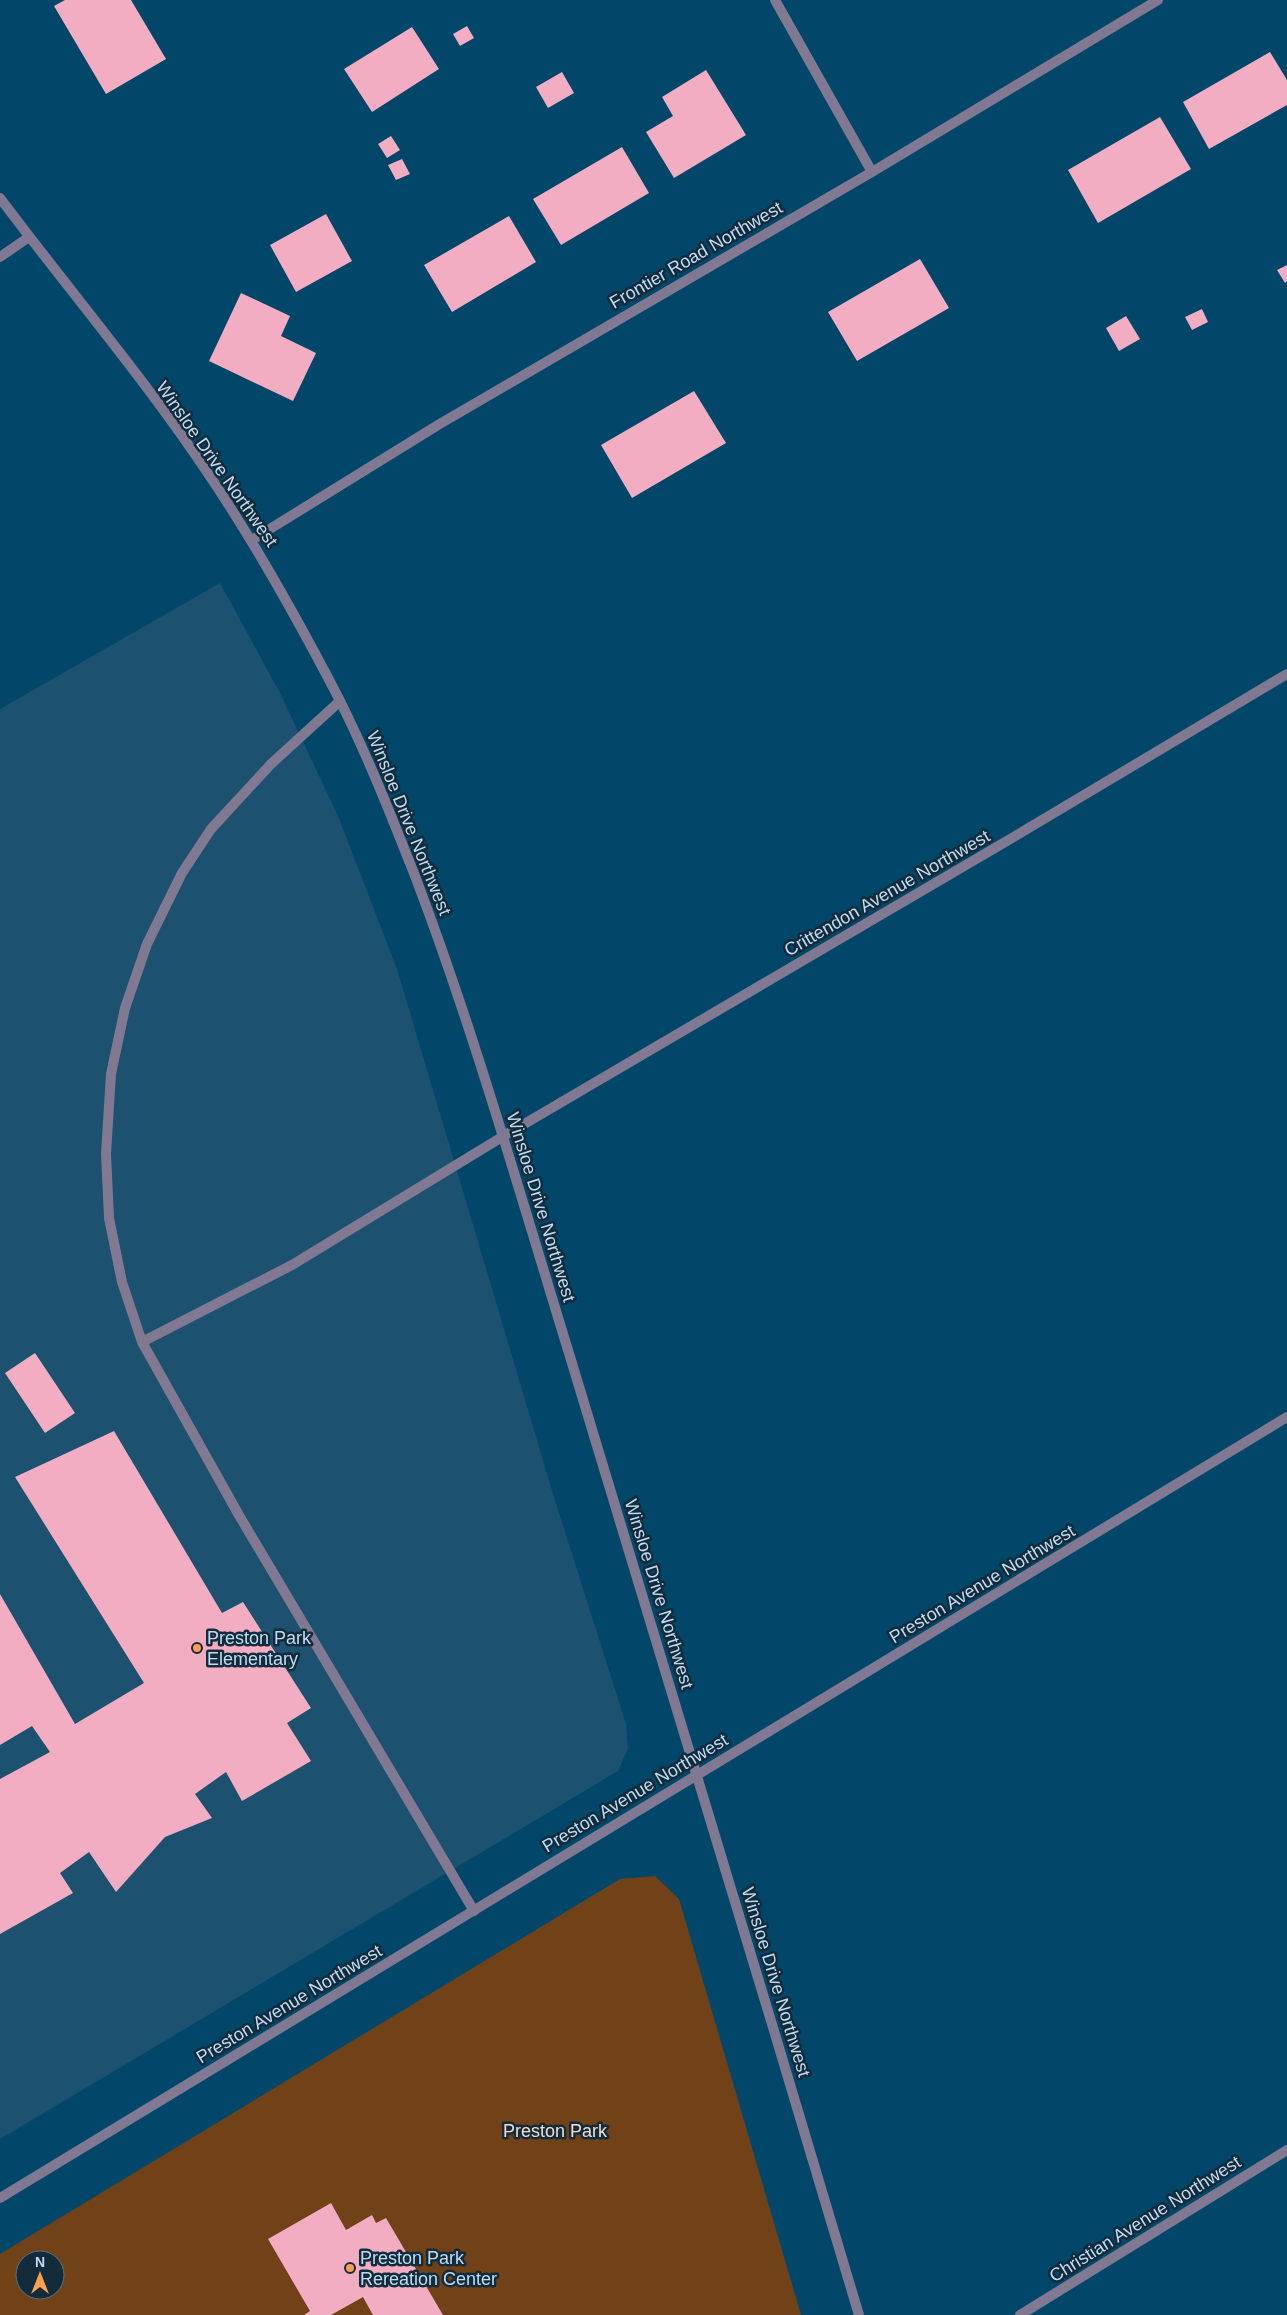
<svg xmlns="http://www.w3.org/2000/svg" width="1287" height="2315" viewBox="0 0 1287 2315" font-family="Arial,sans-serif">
  <rect width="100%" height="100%" fill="#02476a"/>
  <!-- built -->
  <path fill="#1c5170" d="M220,583l61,112 57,121 59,153 156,525 73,230 2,25 -10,22 -618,368v-1430z"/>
  <!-- green -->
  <path fill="#714218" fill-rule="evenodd" d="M655,1876l24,23 122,416h-801v-61l620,-375zM25,2260h30v30h-30z"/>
  <!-- building -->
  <path fill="#f2adc2" d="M65,0h66l35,59 -60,35 -52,-88z
    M467,26l7,12 -14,8 -7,-12z
    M412,27l27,42 -67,43 -28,-43z
    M1270,52l17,28v25l-78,44 -26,-47z
    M706,70l40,65 -72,43 -28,-46 27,-16 -11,-19z
    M562,72l12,21 -26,15 -12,-21z
    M1160,117l31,52 -93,54 -30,-53z
    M391,136l9,14 -13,8 -9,-14z
    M622,147l27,46 -88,52 -28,-46z
    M402,159l8,15 -14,6 -8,-15z
    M326,214l26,47 -56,31 -26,-47z
    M509,216l27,46 -84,50 -28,-47z
    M920,259l29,49 -92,53 -29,-49z
    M1287,265v16l-2,2 -8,-13z
    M241,293l49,23 -9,20 35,17 -23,48 -84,-40z
    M1202,309l6,13 -16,8 -7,-13z
    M1126,316l14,23 -21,12 -13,-23z
    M694,391l32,52 -94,55 -31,-53z
    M35,1353l40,60 -30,20 -40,-60z
    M114,1431l108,182 21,-11 68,106 -24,15 24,38 -69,40 -16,-29 -31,22 17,24 -47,19 -49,55 -27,-40 -29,21 13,20 -73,41v-155l50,-27 -18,-26 -32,19v-151l75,130 69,-41 -129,-206z
    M331,2203l15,27 26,-15 4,8 10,-5 57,97h-70l-10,-18 -32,18h-27l6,-4 -42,-72z"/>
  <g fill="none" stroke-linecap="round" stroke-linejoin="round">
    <!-- service -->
    <path stroke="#807991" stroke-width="10" d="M340,701l-69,63 -60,65 -29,44 -35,71 -22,64 -14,66 -5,80 3,64 13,64 20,60 98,175 234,394
      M142,1342l150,-77 210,-128"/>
    <!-- minor -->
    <path stroke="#807991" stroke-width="10" d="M775,0l97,172
      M0,198c69,92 145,181 209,277 48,71 89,145 128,220 30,59 54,120 78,181 59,155 104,315 153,474 98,321 195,643 291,965
      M0,257l29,-20
      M252,540l186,-115 434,-253 286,-172
      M502,1137l515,-302 270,-161
      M0,2198l1287,-781
      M1020,2315l267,-165"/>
  </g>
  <!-- markers -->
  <g fill="#fa9f4f" stroke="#132b3b" stroke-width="2">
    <circle cx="197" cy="1648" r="5"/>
    <circle cx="350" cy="2268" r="5"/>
  </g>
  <g text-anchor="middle" stroke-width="5" stroke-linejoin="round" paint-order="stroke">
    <!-- street labels -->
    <g font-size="18" fill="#bfdcf1" stroke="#132b3b">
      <text transform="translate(696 255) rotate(-30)" y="6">Frontier Road Northwest</text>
      <text transform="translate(217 464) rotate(55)" y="6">Winsloe Drive Northwest</text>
      <text transform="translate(409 823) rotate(68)" y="6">Winsloe Drive Northwest</text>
      <text transform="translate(887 893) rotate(-30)" y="6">Crittendon Avenue Northwest</text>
      <text transform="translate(541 1207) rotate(73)" y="6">Winsloe Drive Northwest</text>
      <text transform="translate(982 1584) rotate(-31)" y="6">Preston Avenue Northwest</text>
      <text transform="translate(659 1594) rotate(73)" y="6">Winsloe Drive Northwest</text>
      <text transform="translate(635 1793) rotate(-31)" y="6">Preston Avenue Northwest</text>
      <text transform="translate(776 1982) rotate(73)" y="6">Winsloe Drive Northwest</text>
      <text transform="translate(289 2004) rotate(-31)" y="6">Preston Avenue Northwest</text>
      <text transform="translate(1145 2219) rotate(-32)" y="6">Christian Avenue Northwest</text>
    </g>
    <!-- poi labels -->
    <g font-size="18" fill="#bfdcf1" stroke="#132b3b" text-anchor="start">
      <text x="207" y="1644">Preston Park<tspan x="207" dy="21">Elementary</tspan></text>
      <text x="360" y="2264">Preston Park<tspan x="360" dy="21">Rereation Center</tspan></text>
    </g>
    <!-- park labels -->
    <g font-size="18" fill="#f2ddcd" stroke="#132b3b">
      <text x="555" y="2137">Preston Park</text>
    </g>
  </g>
  <!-- north arrow -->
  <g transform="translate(40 2275)"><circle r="24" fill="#132b3b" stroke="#587284"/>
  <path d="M0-4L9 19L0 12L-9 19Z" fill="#fa9f4f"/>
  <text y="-8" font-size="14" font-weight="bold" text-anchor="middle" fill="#bfdcf1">N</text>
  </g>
</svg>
